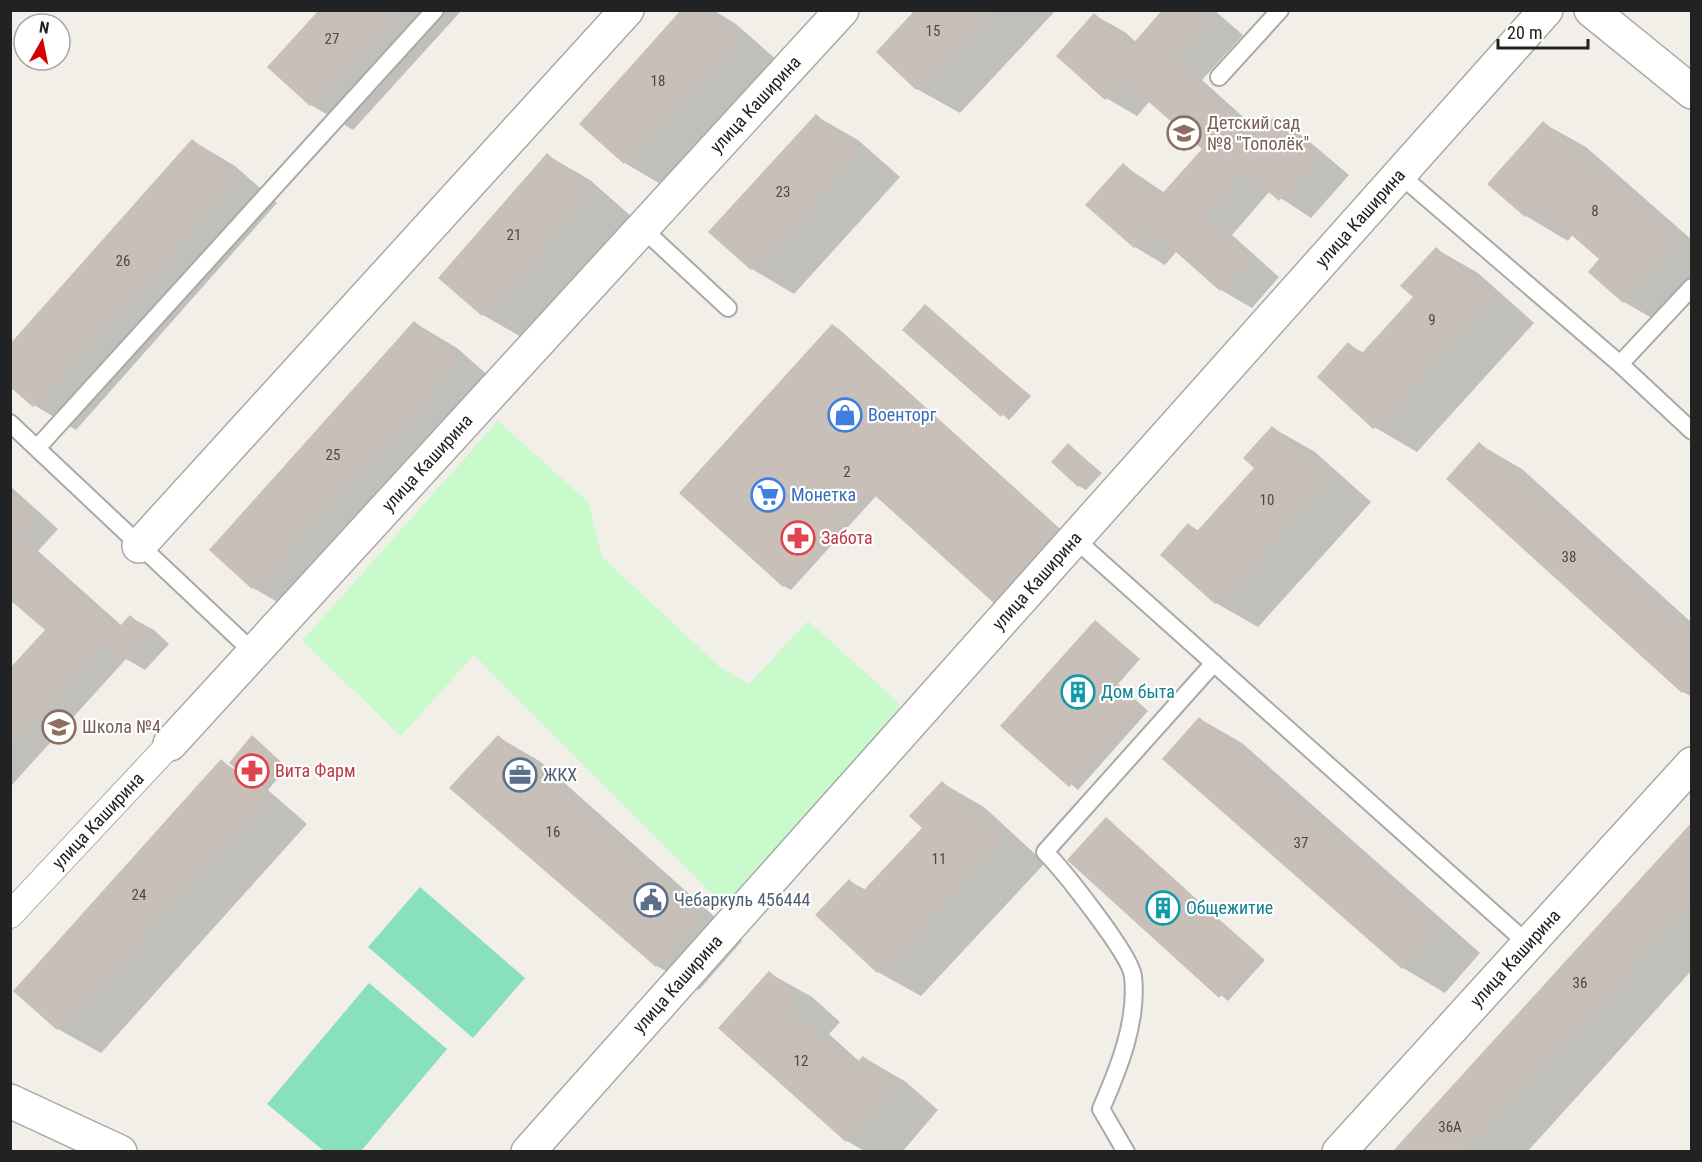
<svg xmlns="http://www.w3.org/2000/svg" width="1702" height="1162" viewBox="0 0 1702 1162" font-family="'Roboto Condensed',sans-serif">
  <rect width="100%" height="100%" fill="#f2efe9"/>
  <!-- park -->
  <path fill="#c8facc" d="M498,421l90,81 14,55 118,110 29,17 59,-63 91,82 -3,23 -154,174 -23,1 -245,-246 -73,81 -99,-95z"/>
  <!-- pitch -->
  <path fill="#88e0be" d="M420,887l105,91 -52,60 -105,-91z
    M369,983l78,66 -86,102h-37l-57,-47z"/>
  <!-- shadow -->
  <path fill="#0003" d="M321,10h141l-109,120 -42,-25z
    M683,10h30l23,14 44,39 -113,125 -42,-25z
    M917,10h139l-96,103 -43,-24 -39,-37z
    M1164,10h50l29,25 -41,45 59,53 13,-14 30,18 45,38 -38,43 -41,-27 -38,44 47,42 -27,31 -31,-18 -44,-39 -12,14 -30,-18 -12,-82 42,28 40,-45 -55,-47 -13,15 -31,-18 -12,-83 31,17 11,10z
    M816,116l42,24 42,37 -106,117 -42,-25 -42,-37z
    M1543,123l43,24 106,93v57l-26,29 -42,-24 -23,-43 -28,-25 -5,7 -42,-25z
    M193,141l42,25 42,37 -201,227 -42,-25z
    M547,155l43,25 42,37 -107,122 -42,-24z
    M1436,249l42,24 56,50 -117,129 -43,-25 -26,-83 16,9 51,-56z
    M925,306l106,90 -22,24 -105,-90z
    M415,323l42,25 42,37 -204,227 -42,-24z
    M833,325l7,5 228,206 -191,-41 -86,95 -7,-4z
    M1273,428l42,24 56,50 -113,125 -42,-24 -27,-78 10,6 58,-63z
    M1479,444l43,25 170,154v74l-9,-5z
    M1068,445l34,28 -16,17 -7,-4z
    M10,486l48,43 -20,22 84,75 8,-9 24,13 15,14 -24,26 -19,-11 -116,128v-117l37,-40 -37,-32z
    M1095,621l45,38 -22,25 30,27 -70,79 -76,-64z
    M1200,719l42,24 238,210 -35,40 -42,-25z
    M253,737l34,30 -19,23 39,34 -206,229 -43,-24 -43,-39 206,-229 18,11z
    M498,737l43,25 201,179 -43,49 -42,-24z
    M942,783l42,24 61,56 -124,133 -43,-24 -29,-91 17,9 58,-62z
    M1106,819l159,141 -37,41 -159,-141z
    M1692,824v146l-165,182h-133z
    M769,973l43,24 28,25 -11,12 31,28 3,-5 43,25 32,28 -36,42h-36l-19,-11 -127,-113z"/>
  <!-- building -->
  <path fill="#c7bfb8" d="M319,10h79l-88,96 -43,-39z
    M681,10h27l30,28 -114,126 -45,-40z
    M915,10h76l-75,80 -40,-38z
    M1162,10h44l7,7 -40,45 83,74 18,-19 45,40 -40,44 -36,-31 -41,46 48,42 -30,33 -70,-62 -16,19 -49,-43 38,-42 37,33 42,-47 -79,-70 -18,21 -49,-44 38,-43 37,33z
    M816,114l42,38 -107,118 -43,-38z
    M1543,121l135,118 -55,64 -35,-31 11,-13 -63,-55 -11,13 -38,-33z
    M192,139l44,39 -203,229 -23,-20v-43z
    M547,153l43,39 -108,124 -44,-38z
    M1436,247l56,51 -119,131 -56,-52 31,-35 13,12 52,-57 -13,-11z
    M925,304l99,87 -23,26 -99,-87z
    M414,321l44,39 -206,229 -43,-39z
    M832,324l229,207 -66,73 -125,-113 -87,96 -104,-94z
    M1272,426l58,51 -115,127 -55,-49 28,-32 9,8 57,-63 -11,-10z
    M1479,442l213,193v48l-10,10 -236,-214z
    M1068,443l27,25 -17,19 -27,-25z
    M10,492l25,23 -19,22 102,91 12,-13 16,15 -25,28 -16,-15 -95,104v-79l35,-38 -35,-30z
    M1095,620l39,34 -22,25 29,27 -72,81 -69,-61z
    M1199,717l240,210 -37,42 -240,-210z
    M252,735l29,27 -23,26 -29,-25z
    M498,735l202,181 -44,51 -207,-179z
    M221,759l44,40 -208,231 -44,-39z
    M942,781l61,57 -126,135 -62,-58 34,-36 13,13 60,-64 -13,-12z
    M1106,817l152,138 -39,43 -152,-138z
    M1692,822v77l-229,253h-71z
    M769,971l29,25 -11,13 66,58 10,-11 34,29 -51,57 -128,-114z"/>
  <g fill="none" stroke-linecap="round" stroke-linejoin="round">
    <!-- service casing -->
    <g stroke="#a9a9a9" stroke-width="20">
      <path id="service" d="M1219,77l61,-67
        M1399,174l221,190 72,67
        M642,228l86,80
        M1620,364l72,-77
        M10,423l243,229
        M37,448l398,-438
        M1075,539l453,405
        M1126,1152l-25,-43c18,-41 37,-88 32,-133 -3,-22 -70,-106 -88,-124l169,-189"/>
    </g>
    <!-- pedestrian casing -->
    <g stroke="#a9a9a9" stroke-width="28">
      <g id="pedestrian">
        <path id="s1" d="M10,915l160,-171"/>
      </g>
    </g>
    <!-- minor casing -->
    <g stroke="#a9a9a9" stroke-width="36">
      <g id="minor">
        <path d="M1591,10l101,82"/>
        <path d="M139,546l488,-536"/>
        <path id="s2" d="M170,744l672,-734"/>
        <path d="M10,1101l110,51"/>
        <path id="s3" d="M528,1152l1018,-1142"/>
        <path id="s4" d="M1339,1152l353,-388"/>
      </g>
    </g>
    <!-- service -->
    <use href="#service" stroke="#fff" stroke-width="16"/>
    <!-- pedestrian -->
    <use href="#pedestrian" stroke="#fff" stroke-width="26"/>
    <!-- minor -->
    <use href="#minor" stroke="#fff" stroke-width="33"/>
  </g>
  <!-- icons -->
  <defs>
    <g id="school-ring" transform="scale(1.725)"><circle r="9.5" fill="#fff" stroke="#8d6e63" stroke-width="1.5"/><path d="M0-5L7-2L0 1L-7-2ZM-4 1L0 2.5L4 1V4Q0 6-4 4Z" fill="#8d6e63"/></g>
    <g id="shop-ring" transform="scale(1.725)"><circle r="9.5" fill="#fff" stroke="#3f7fe0" stroke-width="1.5"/><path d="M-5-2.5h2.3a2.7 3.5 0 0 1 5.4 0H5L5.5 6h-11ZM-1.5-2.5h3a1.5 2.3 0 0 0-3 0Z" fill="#3f7fe0"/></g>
    <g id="supermarket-ring" transform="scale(1.725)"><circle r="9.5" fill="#fff" stroke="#3f7fe0" stroke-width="1.5"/><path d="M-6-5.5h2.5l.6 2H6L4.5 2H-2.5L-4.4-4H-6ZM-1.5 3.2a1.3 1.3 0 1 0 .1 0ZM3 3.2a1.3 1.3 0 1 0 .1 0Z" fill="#3f7fe0"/></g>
    <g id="pharmacy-ring" transform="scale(1.725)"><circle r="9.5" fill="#fff" stroke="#e0444e" stroke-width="1.5"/><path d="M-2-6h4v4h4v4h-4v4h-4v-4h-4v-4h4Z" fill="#e0444e"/></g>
    <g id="building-ring" transform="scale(1.725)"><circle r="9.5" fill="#fff" stroke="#0f9aa8" stroke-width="1.5"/><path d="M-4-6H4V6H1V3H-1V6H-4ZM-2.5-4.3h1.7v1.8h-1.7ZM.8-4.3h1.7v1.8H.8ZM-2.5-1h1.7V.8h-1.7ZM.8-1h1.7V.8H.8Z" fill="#0f9aa8"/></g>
    <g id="office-ring" transform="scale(1.725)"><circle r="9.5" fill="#fff" stroke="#5c6f8a" stroke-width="1.5"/><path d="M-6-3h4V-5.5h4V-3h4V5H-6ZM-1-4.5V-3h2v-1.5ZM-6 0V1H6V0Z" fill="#5c6f8a"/></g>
    <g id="civic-ring" transform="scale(1.725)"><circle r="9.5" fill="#fff" stroke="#5c6f8a" stroke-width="1.5"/><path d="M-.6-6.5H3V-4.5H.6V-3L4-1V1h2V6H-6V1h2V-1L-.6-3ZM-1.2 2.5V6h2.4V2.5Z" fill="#5c6f8a"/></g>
  </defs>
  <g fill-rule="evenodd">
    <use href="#school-ring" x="1184" y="133"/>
    <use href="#shop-ring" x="845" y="415"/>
    <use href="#supermarket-ring" x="768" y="495"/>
    <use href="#pharmacy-ring" x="798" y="538"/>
    <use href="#building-ring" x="1078" y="692"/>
    <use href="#school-ring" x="59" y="727"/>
    <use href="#pharmacy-ring" x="252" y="771"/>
    <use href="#office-ring" x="520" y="775"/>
    <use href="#civic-ring" x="651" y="900"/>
    <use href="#building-ring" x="1163" y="908"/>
  </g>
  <g text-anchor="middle" stroke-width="4.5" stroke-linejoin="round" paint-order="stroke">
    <!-- number labels -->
    <g font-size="15" fill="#4b4948">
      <text x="933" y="36">15</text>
      <text x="332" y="44">27</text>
      <text x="658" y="86">18</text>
      <text x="783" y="197">23</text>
      <text x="1595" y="216">8</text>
      <text x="514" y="240">21</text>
      <text x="123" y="266">26</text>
      <text x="1432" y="325">9</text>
      <text x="333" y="460">25</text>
      <text x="847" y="477">2</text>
      <text x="1267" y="505">10</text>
      <text x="1569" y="562">38</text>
      <text x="553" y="837">16</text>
      <text x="1301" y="848">37</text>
      <text x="939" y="864">11</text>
      <text x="139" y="900">24</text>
      <text x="1580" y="988">36</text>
      <text x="801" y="1066">12</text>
      <text x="1450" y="1132">36А</text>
    </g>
    <!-- street labels -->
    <g font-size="18" fill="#222" stroke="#fff">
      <text dy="6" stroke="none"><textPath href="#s2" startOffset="867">улица Каширина</textPath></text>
      <text dy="6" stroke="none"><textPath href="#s3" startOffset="1251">улица Каширина</textPath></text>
      <text dy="6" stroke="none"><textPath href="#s2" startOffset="381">улица Каширина</textPath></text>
      <text dy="6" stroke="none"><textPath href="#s3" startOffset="765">улица Каширина</textPath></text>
      <text dy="6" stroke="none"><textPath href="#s1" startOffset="129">улица Каширина</textPath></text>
      <text dy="6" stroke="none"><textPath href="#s4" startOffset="262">улица Каширина</textPath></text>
      <text dy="6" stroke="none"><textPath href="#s3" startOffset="225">улица Каширина</textPath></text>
    </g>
    <!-- education labels -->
    <g font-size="18" fill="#785e54" stroke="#fff" text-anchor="start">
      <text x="1207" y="129">Детский сад<tspan x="1207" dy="21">№8 "Тополёк"</tspan></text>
      <text x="82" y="733">Школа №4</text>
    </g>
    <!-- shop labels -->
    <g font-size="18" fill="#366cbe" stroke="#fff" text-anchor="start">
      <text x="868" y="421">Военторг</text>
      <text x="791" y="501">Монетка</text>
    </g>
    <!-- health labels -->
    <g font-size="18" fill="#be3a42" stroke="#fff" text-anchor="start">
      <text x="821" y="544">Забота</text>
      <text x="275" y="777">Вита Фарм</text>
    </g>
    <!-- culture labels -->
    <g font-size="18" fill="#0d838f" stroke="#fff" text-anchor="start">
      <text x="1101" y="698">Дом быта</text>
      <text x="1186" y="914">Общежитие</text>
    </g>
    <!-- service labels -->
    <g font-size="18" fill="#4e5e75" stroke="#fff" text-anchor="start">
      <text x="543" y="781">ЖКХ</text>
      <text x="674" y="906">Чебаpкуль 456444</text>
    </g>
  </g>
  <!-- border -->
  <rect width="1702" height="1162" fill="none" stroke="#222222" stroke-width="24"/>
  <!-- north arrow -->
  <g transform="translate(42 42) rotate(9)"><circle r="28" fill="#ffffff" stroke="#a7a7a7" stroke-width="1.5"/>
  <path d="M0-4.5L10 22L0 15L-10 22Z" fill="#d40000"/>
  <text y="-9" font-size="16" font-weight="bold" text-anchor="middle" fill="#222222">N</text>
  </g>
  <!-- scale -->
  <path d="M1498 39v9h90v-9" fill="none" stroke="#222222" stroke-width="3"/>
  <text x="1507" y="39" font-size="18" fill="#222222" stroke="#ffffff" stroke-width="4.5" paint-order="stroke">20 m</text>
</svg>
